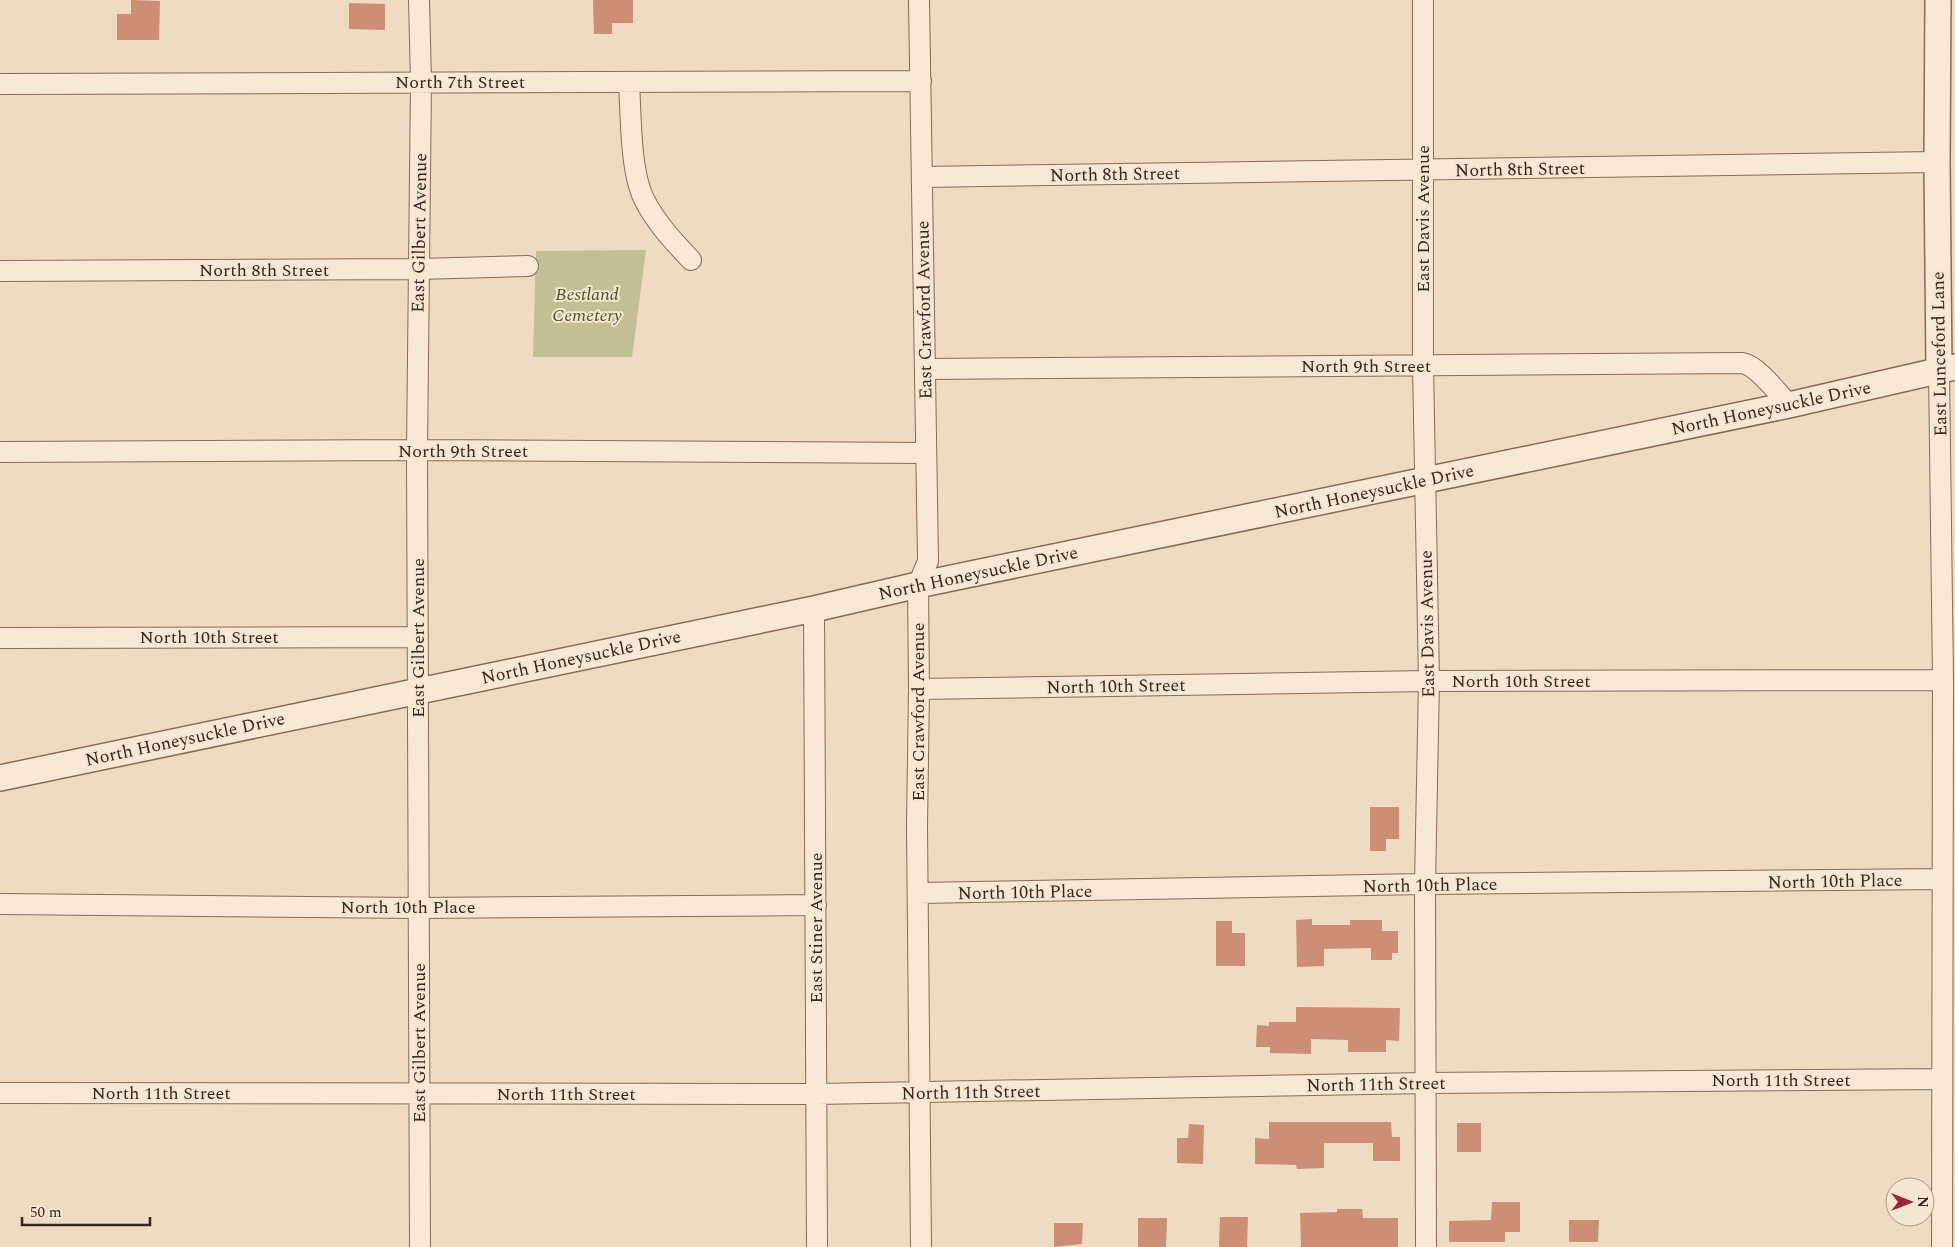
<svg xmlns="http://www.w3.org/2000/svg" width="1955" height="1247" viewBox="0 0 1955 1247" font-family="Spectral,serif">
  <rect width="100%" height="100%" fill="#eedbc1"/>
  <!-- cemetery -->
  <path fill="#c0c094" d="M646,250l-14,107h-99l3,-106z"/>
  <!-- building -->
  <path fill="#cc8f76" d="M131,0l29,1 -1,39h-42v-26h14z
    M593,0h40v23h-21v11h-18z
    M349,3l36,1v26l-36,-1z
    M1370,807h29v32h-13v12h-16z
    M1312,919v6h38v-5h32v11h16v22h-6v7h-21v-12l-47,1v17l-27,1 -1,-47z
    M1216,921h16v12h13v33h-29z
    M1296,1007l104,1 -1,33 -13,-1v12h-38v-12l-37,-1v15l-41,-1v-6h-14l1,-22 12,1v-4h27z
    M1269,1122h122l1,15h8v24h-27v-18h-49v25l-27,1 -1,-4 -41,-1v-26l14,1z
    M1457,1123h24v29h-24z
    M1189,1124l15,1 -1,39 -26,-1v-25h11z
    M1492,1202h28v30h-15v10h-56v-21l42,-1z
    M1337,1209h25l1,9h35v29h-97l-1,-34 37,-1z
    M1220,1217h28l-1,30h-28z
    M1138,1218h29l-1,29h-28z
    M1569,1220h30l-1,22h-29z
    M1054,1223h29l-1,21 -28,3z"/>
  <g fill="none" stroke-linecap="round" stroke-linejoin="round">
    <!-- minor casing -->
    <g stroke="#876b58" stroke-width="22">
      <path id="minor" d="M419,0l2,82 -4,368 3,797
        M919,0l9,561 -10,24 1,104 -2,138 4,420
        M1423,0v365l6,316 -4,203 1,363
        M629,82c2,32 1,89 15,117 12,24 29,42 47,61
        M0,84l921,-3
        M922,177l1015,-15
        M0,271l419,-2 109,-3
        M925,369l817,-6c15,2 36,30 47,42
        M1939,370l4,310 -1,567
        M0,452l417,-2 509,3
        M814,609l3,638
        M0,638l418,-1
        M919,689l510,-8 514,-1
        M918,893l507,-9 516,-5
        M0,904l419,4 397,-3
        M0,1093l817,1 609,-11 515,-4"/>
    </g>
    <!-- tertiary casing -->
    <g stroke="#876b58" stroke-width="28">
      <path id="tertiary" d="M1938,0l-1,162 2,208
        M0,778l814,-169 104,-24 871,-180 166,-38"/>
    </g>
    <!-- minor -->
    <use href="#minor" stroke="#f9e9d4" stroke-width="20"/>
    <!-- tertiary -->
    <use href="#tertiary" stroke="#f9e9d4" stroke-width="25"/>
  </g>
  <g text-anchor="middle" stroke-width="4" stroke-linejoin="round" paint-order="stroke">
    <!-- street labels -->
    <g font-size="18" fill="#37261d" stroke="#f5e6d0">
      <text x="460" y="88">North 7th Street</text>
      <text transform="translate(1520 169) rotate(-1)" y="6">North 8th Street</text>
      <text transform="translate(1115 174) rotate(-1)" y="6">North 8th Street</text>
      <text transform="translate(1423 219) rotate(-90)" y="6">East Davis Avenue</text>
      <text transform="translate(419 233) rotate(-89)" y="6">East Gilbert Avenue</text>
      <text x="264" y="276">North 8th Street</text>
      <text transform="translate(924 310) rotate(-91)" y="6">East Crawford Avenue</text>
      <text transform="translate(1939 354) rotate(-91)" y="6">East Lunceford Lane</text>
      <text x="1366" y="372">North 9th Street</text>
      <text transform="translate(1771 408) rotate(-12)" y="6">North Honeysuckle Drive</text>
      <text x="463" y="457">North 9th Street</text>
      <text transform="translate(1374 491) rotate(-12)" y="6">North Honeysuckle Drive</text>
      <text transform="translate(978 573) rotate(-12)" y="6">North Honeysuckle Drive</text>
      <text transform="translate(1427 624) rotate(-91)" y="6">East Davis Avenue</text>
      <text x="209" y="643">North 10th Street</text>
      <text transform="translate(418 638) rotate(-90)" y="6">East Gilbert Avenue</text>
      <text transform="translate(581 657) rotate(-12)" y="6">North Honeysuckle Drive</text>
      <text x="1521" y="687">North 10th Street</text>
      <text transform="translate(1116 686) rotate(-1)" y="6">North 10th Street</text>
      <text transform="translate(918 712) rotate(-90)" y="6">East Crawford Avenue</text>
      <text transform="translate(185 739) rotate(-12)" y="6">North Honeysuckle Drive</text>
      <text transform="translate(1835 881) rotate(-1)" y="6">North 10th Place</text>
      <text transform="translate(1430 885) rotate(-1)" y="6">North 10th Place</text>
      <text transform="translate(1025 892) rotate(-1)" y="6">North 10th Place</text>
      <text x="408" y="913">North 10th Place</text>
      <text transform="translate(816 928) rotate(-90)" y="6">East Stiner Avenue</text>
      <text transform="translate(419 1043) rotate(-90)" y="6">East Gilbert Avenue</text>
      <text x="1781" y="1086">North 11th Street</text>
      <text transform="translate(1376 1084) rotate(-1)" y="6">North 11th Street</text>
      <text transform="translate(971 1092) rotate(-1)" y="6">North 11th Street</text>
      <text x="161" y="1099">North 11th Street</text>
      <text x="566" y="1100">North 11th Street</text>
    </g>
    <!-- park labels -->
    <g font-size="18" font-style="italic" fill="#4d5323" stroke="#f5e6d0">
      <text x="587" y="300">Bestland<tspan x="587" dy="21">Cemetery</tspan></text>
    </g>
  </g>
  <!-- north arrow -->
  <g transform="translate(1910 1202) rotate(90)"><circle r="24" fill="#f5e6d0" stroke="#a99988"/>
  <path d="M0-4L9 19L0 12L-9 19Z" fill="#962837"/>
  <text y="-8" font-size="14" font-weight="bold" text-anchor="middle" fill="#37261d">N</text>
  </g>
  <!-- scale -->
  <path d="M22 1217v8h128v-8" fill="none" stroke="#37261d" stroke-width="2.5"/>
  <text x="30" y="1217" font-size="15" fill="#37261d" stroke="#f5e6d0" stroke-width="4" paint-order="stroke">50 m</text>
</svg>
